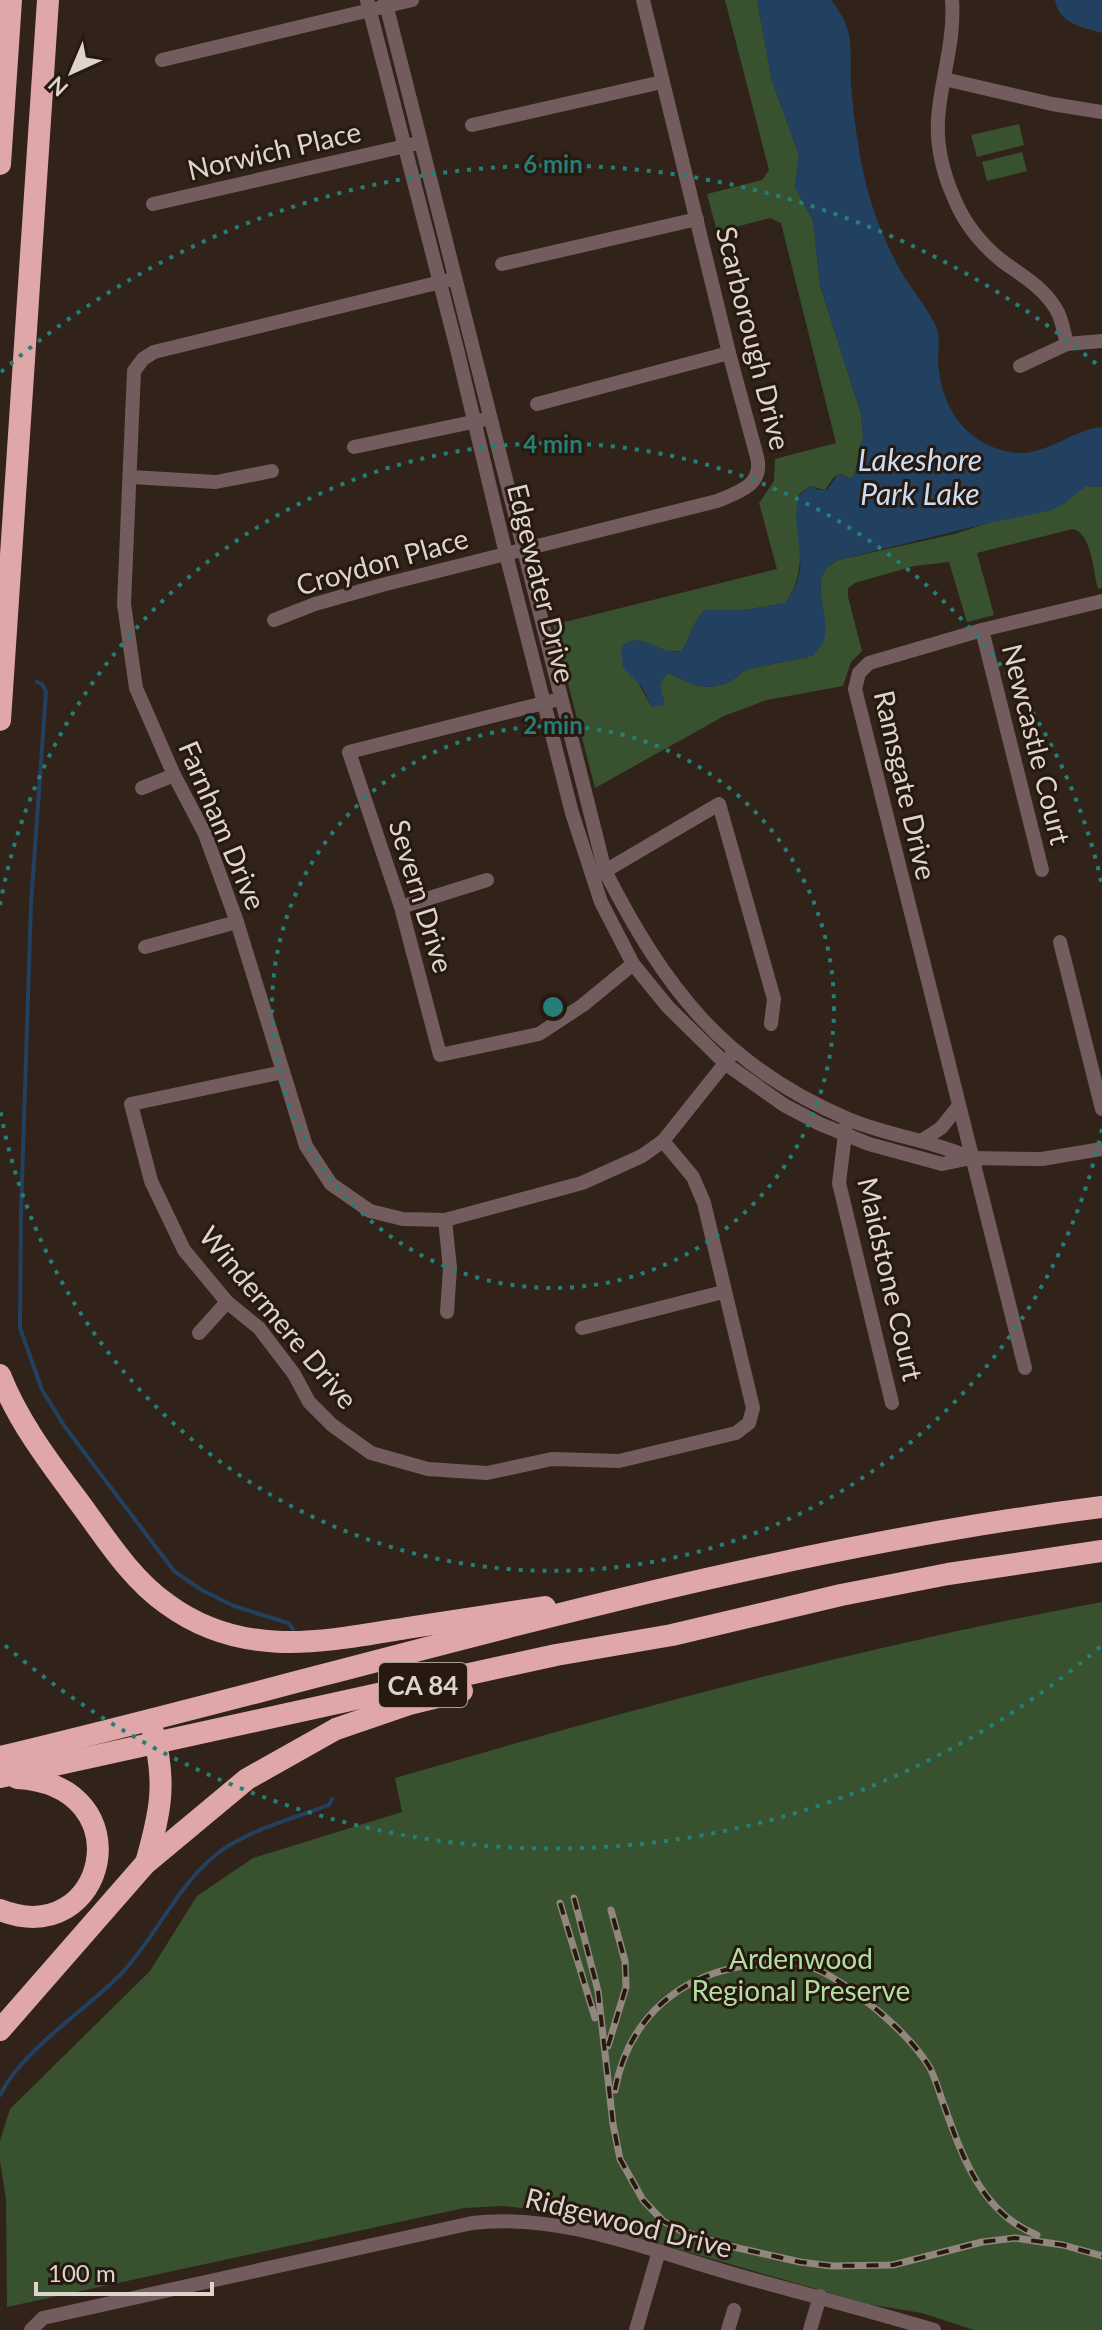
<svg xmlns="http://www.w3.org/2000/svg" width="1102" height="2330" font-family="Lato,sans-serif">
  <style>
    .green { fill: #385230 }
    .water { fill: #224060 }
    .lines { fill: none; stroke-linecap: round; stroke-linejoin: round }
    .stream { stroke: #224060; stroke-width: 4 }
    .minor { stroke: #735c5d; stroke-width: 14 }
    .highway { stroke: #dfa7a7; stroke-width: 22 }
    .rail-casing { stroke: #92877e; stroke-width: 7 }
    .rail { stroke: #271910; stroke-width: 4; stroke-dasharray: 12; stroke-linecap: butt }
    .ring { fill: none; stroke: #247f78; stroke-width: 4; stroke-dasharray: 4 8 }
    .labels { text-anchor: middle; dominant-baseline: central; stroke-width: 6; stroke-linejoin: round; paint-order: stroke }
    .shield { fill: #271910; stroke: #a69c94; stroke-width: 2 }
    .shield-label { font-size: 26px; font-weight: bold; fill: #ddd4cd }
    .street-label { font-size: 28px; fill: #ddd4cd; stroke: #271910 }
    .park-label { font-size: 28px; fill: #afdfa2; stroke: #271910 }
    .water-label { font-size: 30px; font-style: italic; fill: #c9ddf4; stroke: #271910 }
    .centre { fill: #247f78; stroke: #271910; stroke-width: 4 }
    .ring-label { font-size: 24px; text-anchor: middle; font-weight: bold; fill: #247f78; stroke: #271910; stroke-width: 6; stroke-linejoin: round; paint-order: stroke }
  </style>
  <rect width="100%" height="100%" fill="#312319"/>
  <g class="green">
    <path d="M 725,0 L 757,0 L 772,81 L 799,155 L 795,187 L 813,220 L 820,285 L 861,414 L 863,435 L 854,478 L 848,478 L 840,474 L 834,477 L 825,490 L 809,486 L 799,495 C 794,534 811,569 785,603 L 745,610 L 705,610 C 691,623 692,638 681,651 L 663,651 L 643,641 L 637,681 L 652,707 L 660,683 L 668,673 L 697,686 L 711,687 L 728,683 L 747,669 L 808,657 L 824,639 L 820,579 L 826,568 L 838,560 L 954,534 L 1071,496 L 1086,486 L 1102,487 L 1102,588 L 1098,589 C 1093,571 1092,534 1073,529 L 977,553 L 994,615 L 967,622 L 949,562 L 914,566 L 855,583 L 848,588 L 848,597 L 862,651 L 851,662 L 843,686 L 767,700 L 724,716 L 595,788 L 553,625 L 777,569 L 759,503 L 774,481 L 775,459 L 836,443 L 781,223 L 770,218 L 717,232 L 707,194 L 762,180 L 769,170 Z"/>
    <polygon points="1019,124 1024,145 977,157 971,135"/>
    <polygon points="1022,152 1027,171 987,181 982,162"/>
    <path d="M 1102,1602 L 1102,2330 L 974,2330 L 922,2313 L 868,2304 L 546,2211 L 503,2206 L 464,2208 L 7,2307 L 6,2199 L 0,2161 L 0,2141 L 10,2109 L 150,1971 L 197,1896 L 253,1858 L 402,1812 L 395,1778 C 629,1710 863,1646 1102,1602 Z"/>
  </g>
  <g class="water">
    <path d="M 757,0 L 831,0 C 857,33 849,48 851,86 C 854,120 859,155 867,188 C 875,218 889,252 905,278 C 916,295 929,310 937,329 C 940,339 938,350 938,360 C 940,399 958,436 998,449 C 1042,464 1064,431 1102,427 L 1102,487 L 1086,486 L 1064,504 L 1049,511 L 985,524 L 838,560 C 804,577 832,612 824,639 C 823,645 816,651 813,656 L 747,669 L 728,683 L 711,687 L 697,686 L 668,673 L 660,684 L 665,705 L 652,707 L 642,687 L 623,668 L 621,648 C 639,627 659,656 681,651 C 692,638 691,623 705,610 L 745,610 L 785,603 C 809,572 798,552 796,518 C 796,512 797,505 797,499 L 809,486 L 819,490 L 828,489 L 838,474 L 848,478 L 854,477 L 863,435 L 861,414 L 820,285 L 813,220 L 795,187 L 799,155 L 772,81 Z"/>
    <path d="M 1055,0 L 1102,0 L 1102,33 C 1082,27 1059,24 1055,0 Z"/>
  </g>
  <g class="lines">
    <g class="stream">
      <polyline points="37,682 42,684 46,692 31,904 21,1212 20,1328 42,1390 65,1427 174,1571 200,1589 234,1606 288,1623 293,1629"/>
      <path d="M 0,2095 C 24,2048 84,2012 121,1974 C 158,1935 178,1882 222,1850 C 253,1829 294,1818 329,1805 L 332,1799"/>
    </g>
    <g class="minor">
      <polyline points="367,0 457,349 506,554 572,813 601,902 633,964 668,1007 726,1064 784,1105 820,1124 869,1144 942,1164 971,1158 1042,1159 1102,1149"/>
      <path d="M 385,0 L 605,871 C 665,988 723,1066 848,1119 C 888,1136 931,1140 971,1158"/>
      <path d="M 952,0 C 955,37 943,73 939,109 C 935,139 942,171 954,198 C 964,223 981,244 1002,261 C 1021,275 1043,287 1056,309 C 1062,318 1064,333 1067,344"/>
      <polyline points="162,60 412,0"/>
      <polyline points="944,79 1052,104 1102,112"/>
      <polyline points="472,125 662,82"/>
      <polyline points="153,204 414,144"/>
      <polyline points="502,264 697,219"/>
      <polyline points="453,279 154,352 143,359 134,371 124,604 136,688 174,775 205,834 237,922 306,1146 331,1184 370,1211 403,1219 445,1220 582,1183 642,1156 663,1141 734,1052"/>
      <polyline points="1020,366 1067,344 1102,341"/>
      <polyline points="537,404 729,353"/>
      <polyline points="354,447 482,420"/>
      <polyline points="131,477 216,482 272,471"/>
      <path d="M 274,620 L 315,604 L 382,585 L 717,501 C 739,492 764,485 757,457 L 729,353 L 643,0"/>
      <polyline points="982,630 1042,870"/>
      <polyline points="552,701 349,752 401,907 440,1055 539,1034 583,1005 633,964"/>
      <polyline points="142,788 174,775"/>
      <polyline points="600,874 719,804 774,999 771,1024"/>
      <polyline points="401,907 487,880"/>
      <polyline points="1060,942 1102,1109"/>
      <polyline points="145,947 237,922"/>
      <polyline points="283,1072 131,1104 151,1181 184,1250 227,1302 259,1328 294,1374 309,1402 332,1425 371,1453 428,1469 487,1473 552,1459 619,1461 736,1433 749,1423 753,1408 704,1203 693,1177 663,1141"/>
      <polyline points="846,1126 839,1183 892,1403"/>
      <polyline points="921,1141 941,1128 958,1107"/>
      <polyline points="445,1220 450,1268 447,1312"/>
      <polyline points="582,1328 723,1292"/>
      <polyline points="199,1333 227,1302"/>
      <polyline points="1025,1368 855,689 859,673 869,663 982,630 1102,601"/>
      <path d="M 31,2330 L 43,2318 L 472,2223 C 561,2212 654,2252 740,2276 C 805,2294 870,2311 934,2330"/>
      <polyline points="636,2330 659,2251"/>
      <polyline points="728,2330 734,2310"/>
      <polyline points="810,2330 820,2296"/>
    </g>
    <g class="highway">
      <polyline points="0,164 11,0"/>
      <polyline points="0,720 48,0"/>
      <path d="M 0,1375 C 20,1426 54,1468 87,1513 C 110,1545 134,1581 167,1604 C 242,1659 322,1642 407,1628 C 453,1621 499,1614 545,1607"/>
      <path d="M 0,1757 C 366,1670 728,1554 1102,1507"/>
      <polyline points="0,1777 556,1655 672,1635 841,1595 948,1574 1102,1551"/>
      <path d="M 146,1863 C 160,1814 167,1783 153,1732"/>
      <path d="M 0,1910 C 107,1952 145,1785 17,1778"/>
      <polyline points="0,2030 145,1864 247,1779 336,1729 409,1704 462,1691"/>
    </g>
    <g class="rail-casing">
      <g id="rail">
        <polyline points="574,1898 598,1991 613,2124 620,2159 643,2200 663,2221 681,2231 725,2245 800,2262 832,2266 893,2265 982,2242 1015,2238 1063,2245 1102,2256"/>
        <polyline points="560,1903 595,2018"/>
        <polyline points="608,2046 626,1987 625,1961 611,1910"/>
        <path d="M 615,2090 C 629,2015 683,1972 757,1964 C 773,1963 790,1960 805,1965 C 830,1972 857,1994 877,2010 C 896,2026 917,2046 930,2068 C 936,2080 940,2095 945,2108 C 963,2159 983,2214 1037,2235"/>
      </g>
    </g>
    <use href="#rail" class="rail"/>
  </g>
  <g class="ring">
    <circle cx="553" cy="1007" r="281"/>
    <path d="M1102 1129A562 562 0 0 1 0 1109M0 905A562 562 0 0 1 1102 885"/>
    <path d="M1100 1647A842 842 0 0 1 1 1642M1 372A842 842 0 0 1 1100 367"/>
  </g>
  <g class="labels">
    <rect class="shield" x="379" y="1663" width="88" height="44" rx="6"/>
    <g class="shield-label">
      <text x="423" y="1685">CA 84</text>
    </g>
    <g class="street-label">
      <text transform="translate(274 150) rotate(-13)">Norwich Place</text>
      <text transform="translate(754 338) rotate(76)">Scarborough Drive</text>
      <text transform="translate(382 561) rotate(-16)">Croydon Place</text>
      <text transform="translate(542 583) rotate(76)">Edgewater Drive</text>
      <text transform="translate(1037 744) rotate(76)">Newcastle Court</text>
      <text transform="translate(906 785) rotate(77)">Ramsgate Drive</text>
      <text transform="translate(223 825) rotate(67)">Farnham Drive</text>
      <text transform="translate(422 896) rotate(73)">Severn Drive</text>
      <text transform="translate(891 1279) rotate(77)">Maidstone Court</text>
      <text transform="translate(279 1317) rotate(50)">Windermere Drive</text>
      <text transform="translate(629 2222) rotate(14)">Ridgewood Drive</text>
    </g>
    <g class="park-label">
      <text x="801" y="1958">Ardenwood<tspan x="801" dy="32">Regional Preserve</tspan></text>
    </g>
    <g class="water-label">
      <text x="920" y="459">Lakeshore<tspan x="920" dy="34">Park Lake</tspan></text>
    </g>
  </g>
  <circle cx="553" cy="1007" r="12" class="centre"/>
  <g class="ring-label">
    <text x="553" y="173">6 min</text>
    <text x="553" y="453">4 min</text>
    <text x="553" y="734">2 min</text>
  </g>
  <g transform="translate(72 72) rotate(224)" stroke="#271910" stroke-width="6" paint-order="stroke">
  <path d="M0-6L14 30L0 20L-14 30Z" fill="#ddd4cd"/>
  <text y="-12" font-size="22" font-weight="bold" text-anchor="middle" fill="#ddd4cd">N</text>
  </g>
  <path d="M36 2282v12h176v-12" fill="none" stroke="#ddd4cd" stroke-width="4"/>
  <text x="48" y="2282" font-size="24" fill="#ddd4cd" stroke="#271910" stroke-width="6" paint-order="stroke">100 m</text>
</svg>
